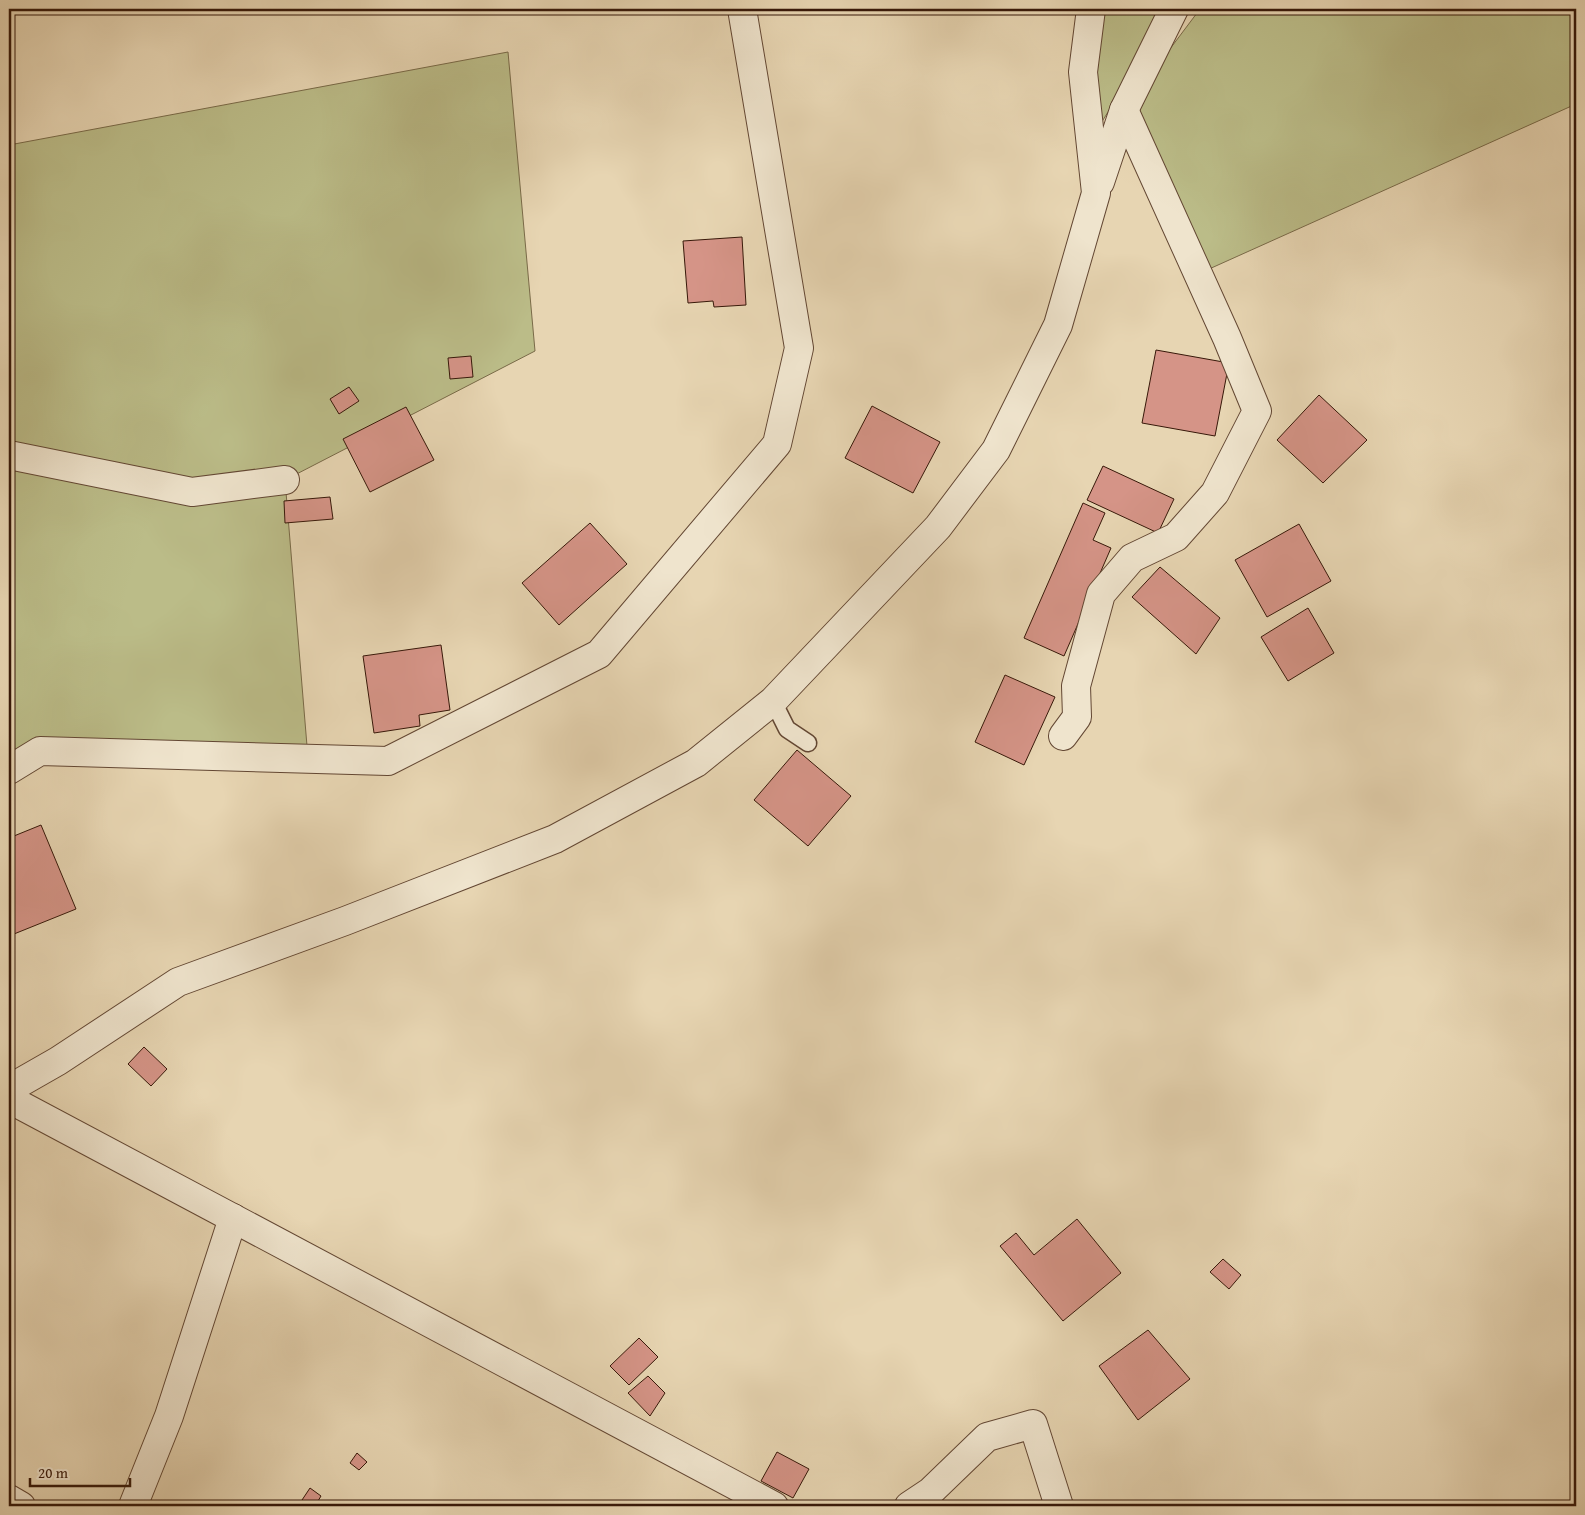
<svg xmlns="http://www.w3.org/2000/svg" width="1585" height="1515" font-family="'Gentium Book Plus',serif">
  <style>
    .green { fill: #bbbc88; stroke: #796a48 }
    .building { fill: #d59487; stroke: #371809 }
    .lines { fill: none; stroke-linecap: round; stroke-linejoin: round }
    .service-casing { stroke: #634733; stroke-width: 19 }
    .minor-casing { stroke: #634733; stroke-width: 30 }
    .tertiary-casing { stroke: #634733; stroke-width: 30 }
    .service { stroke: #efe4cd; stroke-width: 16 }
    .minor { stroke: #efe4cd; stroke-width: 28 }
    .tertiary { stroke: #efe4cd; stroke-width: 28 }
  </style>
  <rect width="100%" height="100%" fill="#e7d5b2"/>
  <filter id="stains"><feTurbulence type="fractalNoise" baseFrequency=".004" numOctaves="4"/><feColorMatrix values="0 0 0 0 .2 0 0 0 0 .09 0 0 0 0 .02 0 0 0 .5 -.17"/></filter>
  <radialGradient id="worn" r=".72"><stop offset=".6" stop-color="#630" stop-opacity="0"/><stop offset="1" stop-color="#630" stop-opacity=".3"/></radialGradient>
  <g class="green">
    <polygon points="1103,9 1173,9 1091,139"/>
    <polygon points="1200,9 1576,9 1576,104 1198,274 1124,110"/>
    <polygon points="508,52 535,351 285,480 308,758 41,751 9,770 9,145"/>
  </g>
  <g class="building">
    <polygon points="742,237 746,305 714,307 713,301 688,303 683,241"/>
    <polygon points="1156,350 1229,363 1215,436 1142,423"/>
    <polygon points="471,356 473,377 450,379 448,358"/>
    <polygon points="349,387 359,401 339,414 330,399"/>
    <polygon points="1319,395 1367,440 1323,483 1277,440"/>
    <polygon points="872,406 940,442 913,493 845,458"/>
    <polygon points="406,407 434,460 370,492 343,439"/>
    <polygon points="1103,466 1174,499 1158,533 1087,500"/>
    <polygon points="330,497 333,519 285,523 284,501"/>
    <polygon points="1083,503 1105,513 1093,540 1111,548 1064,656 1024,638"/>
    <polygon points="590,523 627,564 559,625 522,583"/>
    <polygon points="1299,524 1331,581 1267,617 1235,560"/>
    <polygon points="1160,567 1220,618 1196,654 1132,597"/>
    <polygon points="1308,608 1334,653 1288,681 1261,637"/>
    <polygon points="441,645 450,710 419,715 420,726 374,733 363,656"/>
    <polygon points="1005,675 1055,697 1024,765 975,742"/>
    <polygon points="797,750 851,796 808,846 754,800"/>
    <polygon points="41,825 76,909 9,936 9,838"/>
    <polygon points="144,1047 167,1069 151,1086 128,1064"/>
    <polygon points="1077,1219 1121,1273 1063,1321 1000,1246 1016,1233 1034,1255"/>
    <polygon points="1223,1259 1241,1275 1229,1289 1210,1272"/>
    <polygon points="1148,1330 1190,1379 1138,1420 1099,1366"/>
    <polygon points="639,1338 658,1357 629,1385 610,1366"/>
    <polygon points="648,1376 665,1393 650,1416 628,1393"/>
    <polygon points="777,1452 809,1469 793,1498 761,1481"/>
    <polygon points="357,1453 367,1462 359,1470 350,1463"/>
    <polygon points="310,1488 321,1496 315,1506 298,1506"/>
  </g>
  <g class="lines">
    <g class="service-casing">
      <polyline id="service" points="773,701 787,729 808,743"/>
    </g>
    <g class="minor-casing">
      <g id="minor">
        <polyline points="9,455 192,492 285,480"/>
        <polyline points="1063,736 1077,717 1076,686 1101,594 1132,558 1176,537 1215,493 1257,411 1227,338 1124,110"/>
        <polyline points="9,770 40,751 388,761 599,654 777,444 799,348 742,9"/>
        <polyline points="9,1099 774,1506"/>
        <polyline points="9,1499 21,1506"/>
        <polyline points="133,1506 169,1416 233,1218"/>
        <polyline points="909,1506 930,1492 987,1437 1033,1424 1059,1506"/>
      </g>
    </g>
    <g class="tertiary-casing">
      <g id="tertiary">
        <polyline points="1100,182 1124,110 1174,9"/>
        <polyline points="9,1089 58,1061 178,982 345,921 555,839 696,763 773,701 938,527 996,450 1058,325 1096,193 1083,72 1091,9"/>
      </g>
    </g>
    <use href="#service" class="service"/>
    <use href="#minor" class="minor"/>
    <use href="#tertiary" class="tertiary"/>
  </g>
  <rect width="1585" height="1515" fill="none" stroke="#e7d5b2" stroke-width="30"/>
  <rect x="10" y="10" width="1565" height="1495" fill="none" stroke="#371809" stroke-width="2.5"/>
  <rect x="15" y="15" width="1555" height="1485" fill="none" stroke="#371809"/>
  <path d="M30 1478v8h100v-8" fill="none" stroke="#371809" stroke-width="2.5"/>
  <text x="38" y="1478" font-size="15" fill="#371809" stroke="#efe4cd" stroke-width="4" paint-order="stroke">20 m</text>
  <rect width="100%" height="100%" filter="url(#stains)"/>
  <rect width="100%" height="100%" fill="url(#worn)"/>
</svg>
